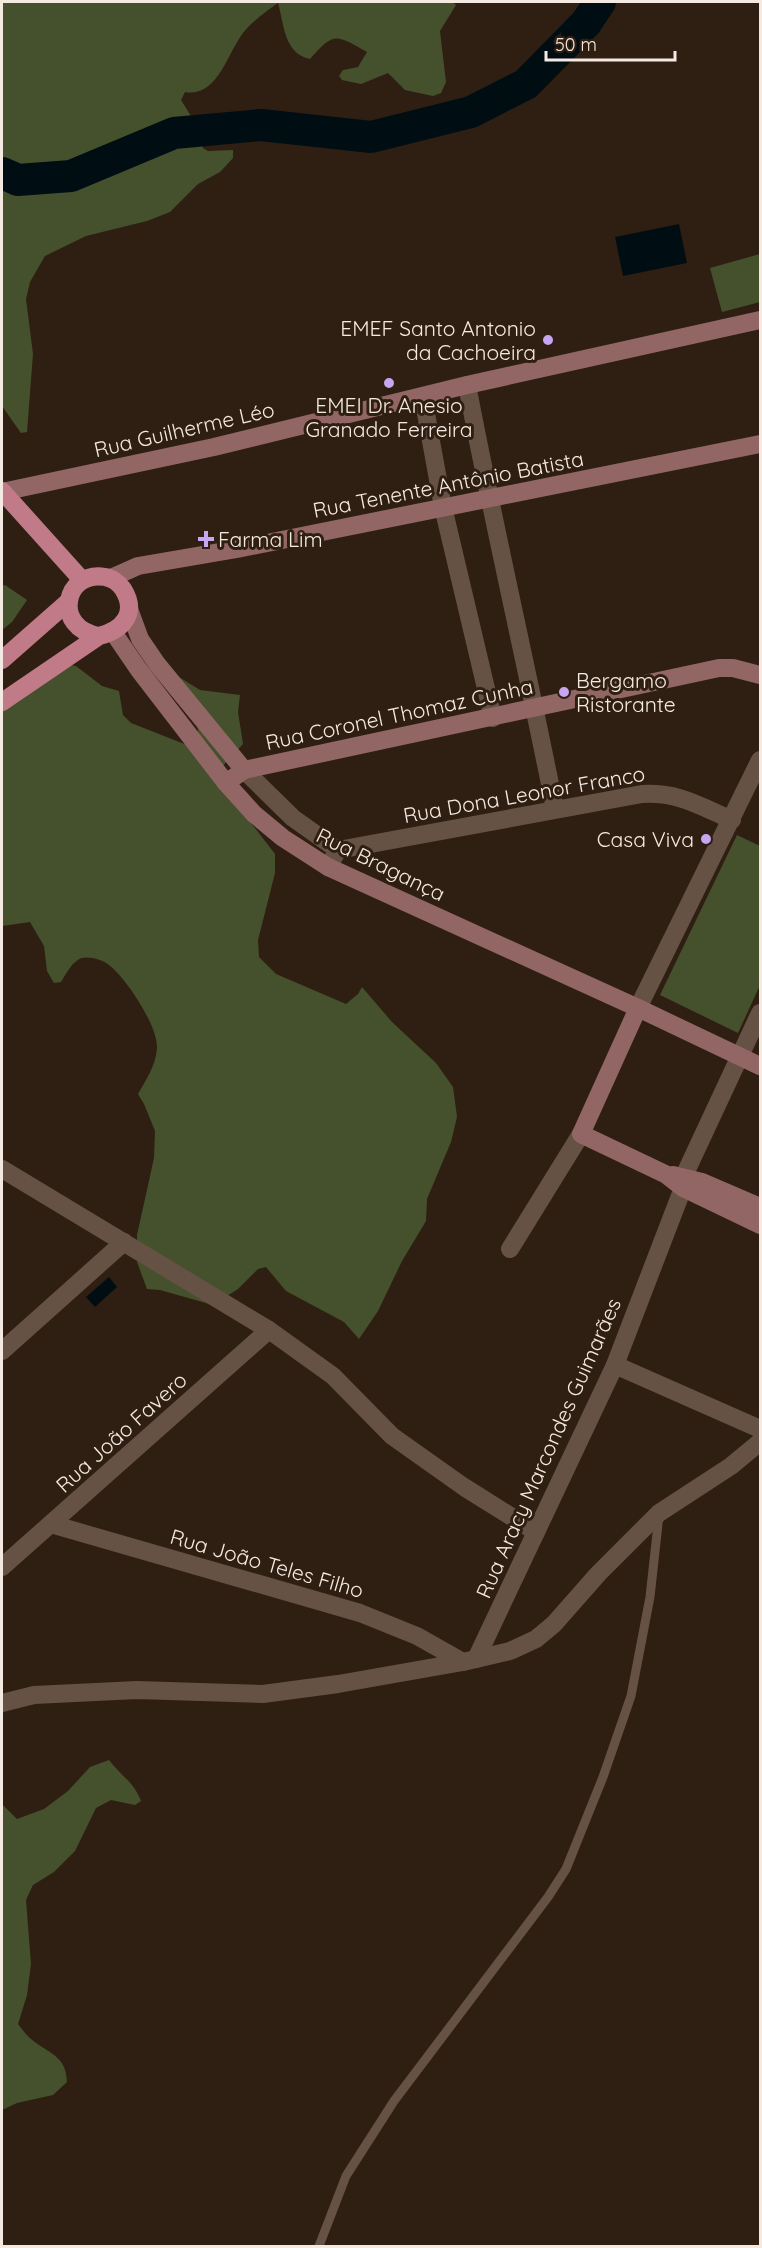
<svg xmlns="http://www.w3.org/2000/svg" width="762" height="2248" font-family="Quicksand,sans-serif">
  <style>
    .green { fill: #45512c }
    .water { fill: #000e14 }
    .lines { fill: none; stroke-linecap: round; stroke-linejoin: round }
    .river { stroke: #000e14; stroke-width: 32 }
    .lane { stroke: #655244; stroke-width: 9 }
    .street { stroke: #655244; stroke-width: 18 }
    .secondary { stroke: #936666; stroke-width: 18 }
    .primary { stroke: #c17a88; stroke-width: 18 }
    .poi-dot { fill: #c6a6f0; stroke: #2f1f12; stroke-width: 2 }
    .labels { text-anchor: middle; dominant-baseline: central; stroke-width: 6; stroke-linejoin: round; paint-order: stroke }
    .poi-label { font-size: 21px; fill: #f5eae1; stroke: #2f1f12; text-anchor: end }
    .street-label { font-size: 21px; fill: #f5eae1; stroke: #2f1f12 }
  </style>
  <rect width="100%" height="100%" fill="#2f1f12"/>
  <g class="green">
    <path d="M 2,2 L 453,2 L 456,5 L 440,31 L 446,82 L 441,93 L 433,96 L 405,90 L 388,73 L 361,84 L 342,80 L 339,76 L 343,70 L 358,67 L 367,52 C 335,34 334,32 310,59 C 284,54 284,24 278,3 C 267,11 251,22 243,33 C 227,54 217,98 185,92 L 181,100 L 194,121 L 203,148 L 208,151 L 233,150 L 233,158 L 220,172 L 198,184 L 170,212 L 147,221 L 86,236 L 45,256 L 30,282 L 26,299 L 33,354 L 27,432 L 21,433 L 2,406 Z"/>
    <polygon points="760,254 760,302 722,312 710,268"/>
    <polygon points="5,585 27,600 12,622 2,630 2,586"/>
    <path d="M 53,662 L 76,666 L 102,686 L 119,691 L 123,715 L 131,723 L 192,747 L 199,741 L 197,721 L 166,669 L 200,690 L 240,695 L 238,712 L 243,744 L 219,770 L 217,779 L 275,854 L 275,873 L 258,940 L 259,957 L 276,974 L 346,1004 L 358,994 L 362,987 L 392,1022 L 436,1063 L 453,1087 L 457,1117 L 451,1142 L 427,1199 L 426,1221 L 402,1261 L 378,1311 L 359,1339 L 344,1322 L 286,1291 L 266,1267 L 258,1269 L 238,1289 L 213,1305 L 160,1290 L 147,1289 L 137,1262 L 137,1235 L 154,1158 L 155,1131 L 144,1104 L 138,1094 C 146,1080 156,1065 157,1048 C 158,1026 126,978 109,965 C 103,960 90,956 82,958 C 72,961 66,974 61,982 L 54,983 L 47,971 L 44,946 L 30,922 L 2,926 L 2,696 Z"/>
    <polygon points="737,835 760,846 760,985 738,1033 660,995"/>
    <path d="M 109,1760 C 121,1776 134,1782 141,1801 L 135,1805 L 111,1800 L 96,1808 L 75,1851 L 54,1872 L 33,1885 L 26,1900 L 31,1964 L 27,1995 L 18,2024 C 22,2029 26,2035 31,2039 C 49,2054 66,2055 67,2082 L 53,2095 L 17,2103 L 2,2110 L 2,1804 L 17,1819 L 44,1809 L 68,1791 L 90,1767 Z"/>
  </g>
  <g class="water">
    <polygon points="679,224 687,263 623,276 615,237"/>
    <polygon points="109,1277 117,1287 95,1307 86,1297"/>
  </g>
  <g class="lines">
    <polyline class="river" points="2,173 18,180 71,176 174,133 261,125 371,137 471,112 526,84 586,23 600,2"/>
    <polyline class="lane" points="319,2246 346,2176 394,2101 548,1897 566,1869 603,1777 631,1696 650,1597 659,1515"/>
    <g class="street">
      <path d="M 467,385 C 494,527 527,667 555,809"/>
      <polyline points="423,397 443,507 493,718"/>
      <polyline points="244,770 293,818 338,850"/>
      <path d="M 328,867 L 338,850 L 642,794 C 679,792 700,806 732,820"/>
      <polyline points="638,1008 760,760"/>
      <polyline points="2,1169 269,1330 333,1376 392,1436 464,1487 536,1532"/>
      <polyline points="510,1249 581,1134"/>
      <polyline points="2,1351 124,1242"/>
      <polyline points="615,1365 760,1429"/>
      <polyline points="51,1524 360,1613 417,1636 463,1662"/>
      <polyline points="2,1567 269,1330"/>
      <polyline points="476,1659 615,1365 683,1188 684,1176 760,1013"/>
      <polyline points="2,1703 34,1695 137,1690 263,1694 338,1684 463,1662 510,1651 536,1639 554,1624 598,1574 659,1513 731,1466 760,1442"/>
    </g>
    <g class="secondary">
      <polyline points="2,492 214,447 467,385 760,320"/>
      <polyline points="111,578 138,566 237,549 760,444"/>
      <polyline points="129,609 140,639 157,664 244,770"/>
      <polyline points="113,632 139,670 226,783 254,814 283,838 328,867 638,1008 760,1066"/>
      <polyline points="226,783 244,770 719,668 733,668 760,675"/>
      <polyline points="638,1008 581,1134 665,1174 683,1188 760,1225"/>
      <polyline points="673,1175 702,1182 760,1207"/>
    </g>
    <g class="primary">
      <polyline points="2,491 82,580"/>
      <polyline points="2,660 69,601"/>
      <path d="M 2,702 L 99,636 C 123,630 138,613 123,589 C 119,583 112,578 105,577 C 64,570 52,628 99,636"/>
    </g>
  </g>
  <g class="poi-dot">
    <circle cx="548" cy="340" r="6"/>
    <circle cx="389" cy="383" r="6"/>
    <path d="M203 530h6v6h6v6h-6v6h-6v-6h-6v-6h6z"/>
    <circle cx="564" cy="692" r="6"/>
    <circle cx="706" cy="839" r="6"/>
  </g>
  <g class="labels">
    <g class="poi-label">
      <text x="536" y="328">EMEF Santo Antonio<tspan x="536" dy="24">da Cachoeira</tspan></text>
      <text x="389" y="405" text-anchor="middle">EMEI Dr. Anesio<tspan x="389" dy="24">Granado Ferreira</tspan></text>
      <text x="218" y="539" text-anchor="start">Farma Lim</text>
      <text x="576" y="680" text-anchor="start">Bergamo<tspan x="576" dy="24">Ristorante</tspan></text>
      <text x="694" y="839">Casa Viva</text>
    </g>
    <g class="street-label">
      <text transform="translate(184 429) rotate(-13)">Rua Guilherme Léo</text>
      <text transform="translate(448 484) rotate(-11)">Rua Tenente Antônio Batista</text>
      <text transform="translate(399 714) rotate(-12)">Rua Coronel Thomaz Cunha</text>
      <text transform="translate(524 794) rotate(-10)">Rua Dona Leonor Franco</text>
      <text transform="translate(381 864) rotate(26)">Rua Bragança</text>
      <text transform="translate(121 1432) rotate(-42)">Rua João Favero</text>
      <text transform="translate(548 1448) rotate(-66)">Rua Aracy Marcondes Guimarães</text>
      <text transform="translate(267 1563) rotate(16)">Rua João Teles Filho</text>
    </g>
  </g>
  <rect width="762" height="2248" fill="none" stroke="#f5eae1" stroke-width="6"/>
  <path d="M546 51v9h129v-9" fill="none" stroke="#f5eae1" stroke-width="3"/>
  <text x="555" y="51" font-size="18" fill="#f5eae1" stroke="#2f1f12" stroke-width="4.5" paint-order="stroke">50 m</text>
</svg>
